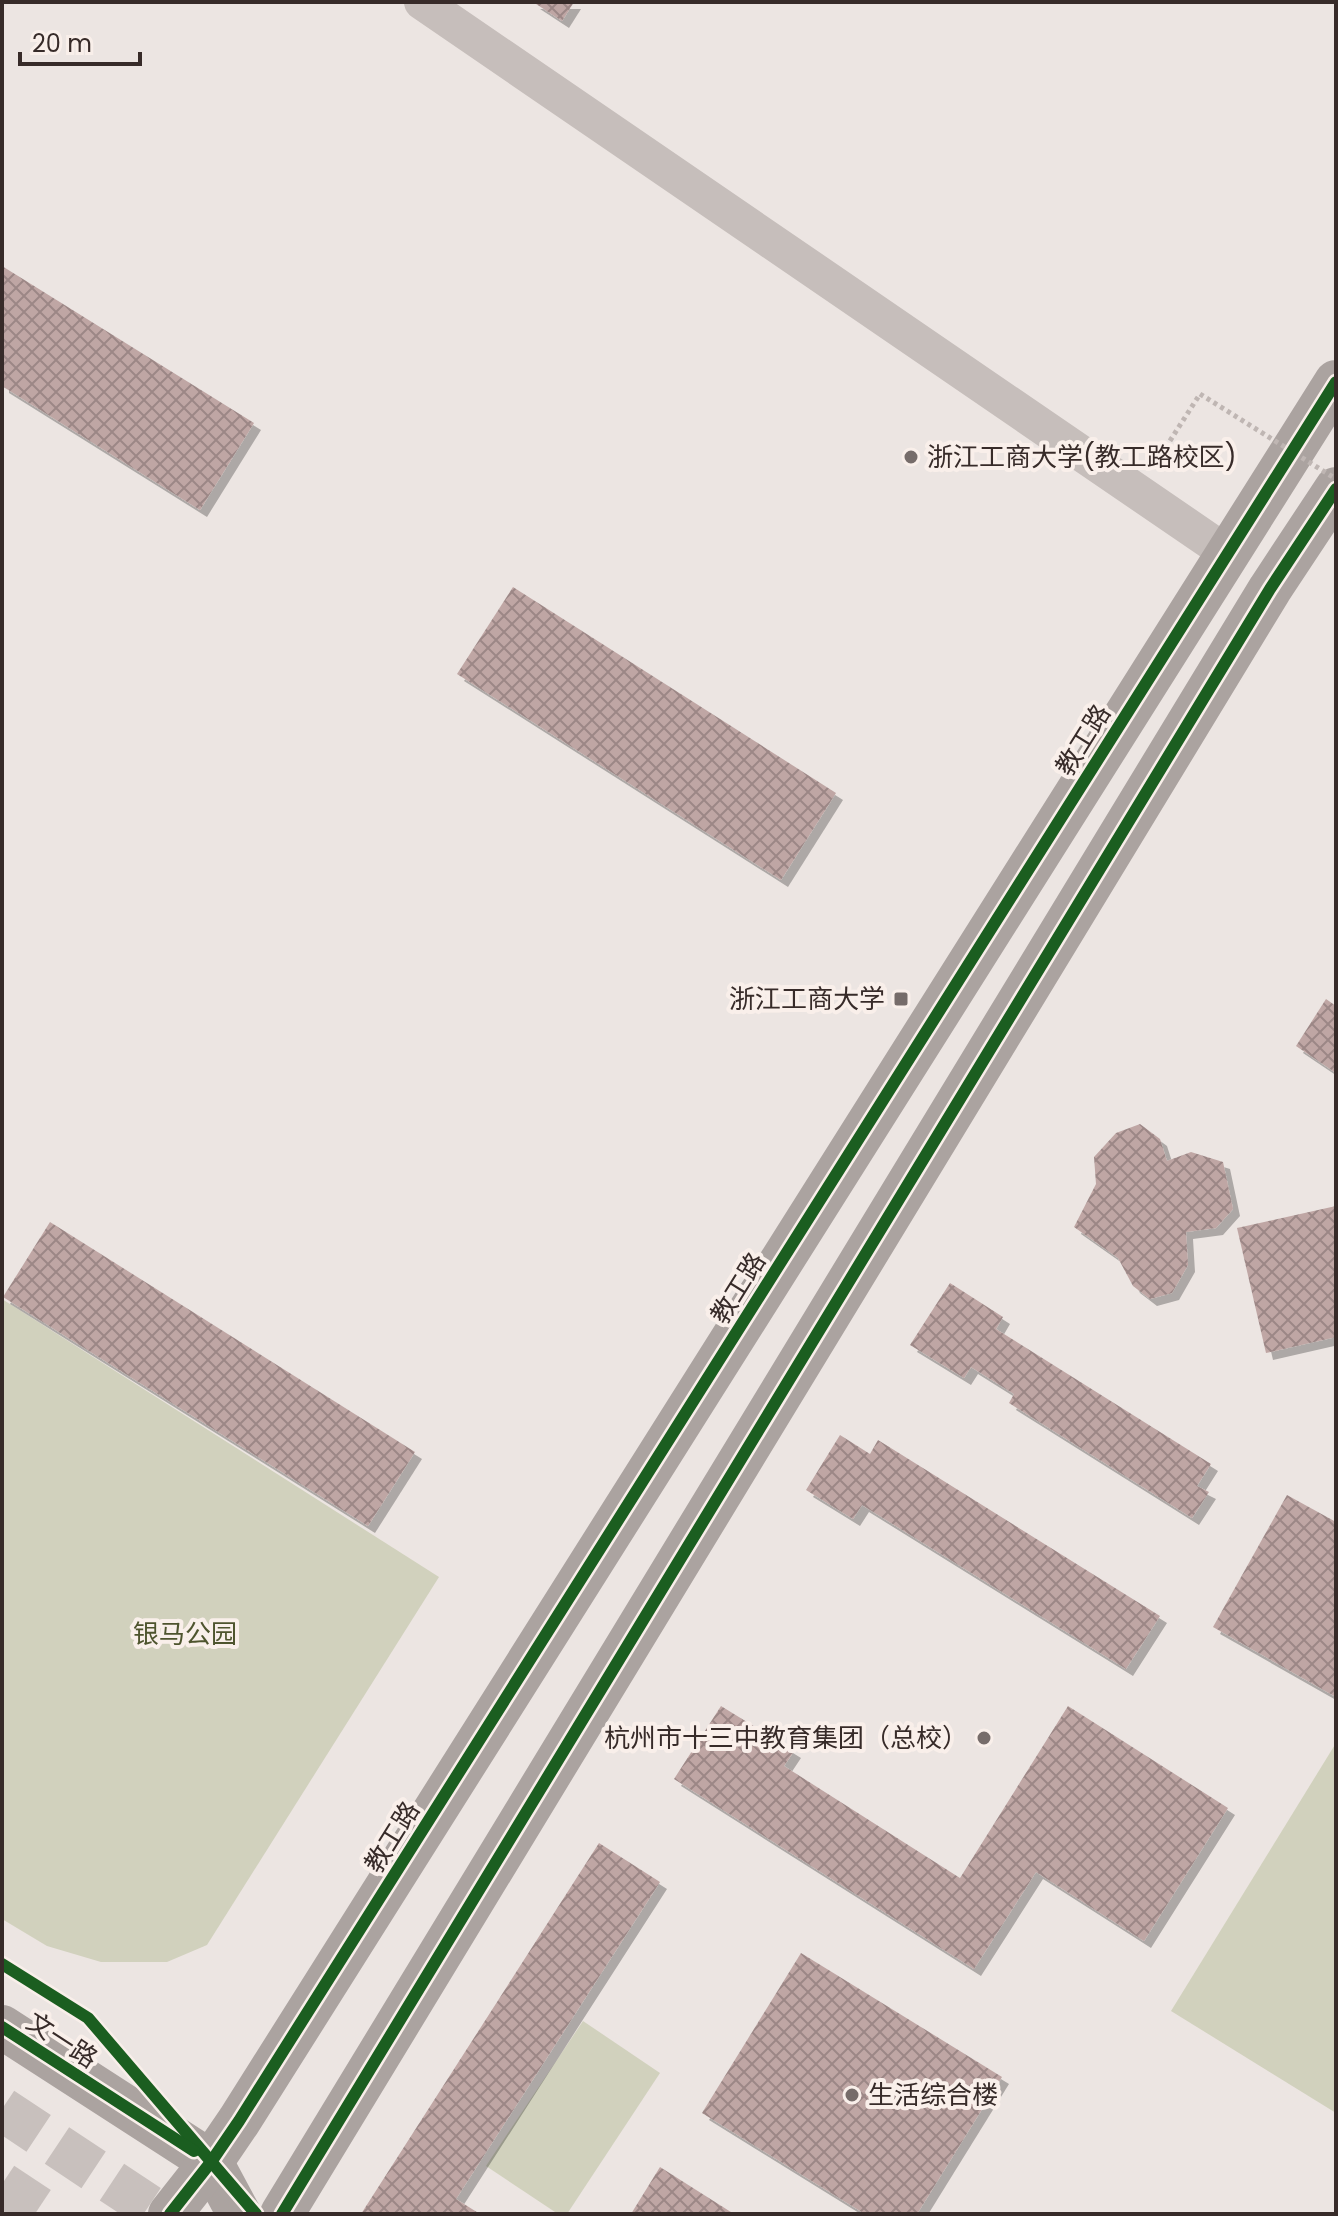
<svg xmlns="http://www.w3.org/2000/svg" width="1338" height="2216" font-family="Poppins,'Noto Sans SC',sans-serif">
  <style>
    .green { fill: #d1d1bd }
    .building { fill: url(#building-cross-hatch); filter: url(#shadow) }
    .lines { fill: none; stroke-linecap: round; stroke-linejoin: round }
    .highway-tunnel { stroke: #c8c0bd; stroke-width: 44; stroke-dasharray: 44 22; stroke-linecap: butt }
    .path { stroke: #bfb6b3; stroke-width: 5; stroke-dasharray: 4 4; stroke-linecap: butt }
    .street { stroke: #c6bebb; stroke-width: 36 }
    .primary { stroke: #aba3a0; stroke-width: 44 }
    .path-bridge { stroke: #bfb6b3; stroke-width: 5; stroke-dasharray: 4 4; stroke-linecap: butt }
    .cycleway-casing { stroke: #f9efea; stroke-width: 17 }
    .cycleway { stroke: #1b5e20; stroke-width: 12 }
    .poi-dot { fill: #766c6a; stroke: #f9efea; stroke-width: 3 }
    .labels { text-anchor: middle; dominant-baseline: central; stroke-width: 8; stroke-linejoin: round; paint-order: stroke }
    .poi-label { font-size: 26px; fill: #372b29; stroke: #f9efea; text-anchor: start }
    .street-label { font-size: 26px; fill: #372b29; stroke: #f9efea }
    .park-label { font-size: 26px; fill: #4e542e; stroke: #f9efea }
  </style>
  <defs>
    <pattern id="building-cross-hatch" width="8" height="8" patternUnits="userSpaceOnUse" patternTransform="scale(2)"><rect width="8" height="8" fill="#bfa6a4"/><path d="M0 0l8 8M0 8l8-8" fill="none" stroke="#9c8786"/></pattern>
    <filter id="shadow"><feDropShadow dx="7" dy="7" stdDeviation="0" flood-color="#0004"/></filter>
  </defs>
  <rect width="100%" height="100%" fill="#ece5e2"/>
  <g class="green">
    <polygon points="2,1299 439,1577 207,1945 167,1962 101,1962 47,1946 2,1919"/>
    <polygon points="1336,1743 1336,2113 1171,2011"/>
    <polygon points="583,2021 660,2073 567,2214 558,2214 486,2166"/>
  </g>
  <g class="building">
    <polygon points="533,2 574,2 562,21"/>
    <polygon points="2,266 254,423 200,510 2,386"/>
    <polygon points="513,587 836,793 781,880 457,674"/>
    <polygon points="1326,999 1336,1006 1336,1073 1296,1046"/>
    <polygon points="1140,1124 1160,1139 1167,1161 1191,1152 1223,1162 1233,1209 1216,1228 1186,1232 1188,1265 1172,1293 1150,1299 1133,1286 1118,1258 1074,1227 1096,1184 1094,1157 1116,1133"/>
    <polygon points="1336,1206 1336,1337 1266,1353 1237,1228"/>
    <polygon points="50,1222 415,1452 368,1526 3,1297"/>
    <polygon points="950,1283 1003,1317 996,1329 1211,1464 1197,1486 1209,1492 1192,1518 1009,1403 1014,1394 971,1367 964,1378 910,1345"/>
    <polygon points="840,1435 870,1454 878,1440 1160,1616 1126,1669 862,1505 853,1519 806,1490"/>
    <polygon points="1287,1495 1336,1522 1336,1697 1213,1627"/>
    <polygon points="721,1706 794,1751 784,1766 960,1878 1068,1706 1228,1808 1144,1941 1036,1872 974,1969 674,1779"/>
    <polygon points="599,1843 660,1882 456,2199 480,2214 361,2214"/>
    <polygon points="801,1953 1002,2077 917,2214 865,2214 702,2113"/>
    <polygon points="660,2167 734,2214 631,2214"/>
  </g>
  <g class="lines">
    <g class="highway-tunnel">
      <polyline points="2,2109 160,2214"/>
      <polyline points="2,2184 47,2214"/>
    </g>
    <polyline class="path" points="1157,461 1200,394"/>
    <polyline class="street" points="422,2 1227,553"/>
    <g class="primary">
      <polyline points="2,2027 211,2162 239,2214"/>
      <polyline points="170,2214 211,2162 239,2121 1336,382"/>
      <polyline points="282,2214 1270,589 1336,489"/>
    </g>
    <polyline class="path-bridge" points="1200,394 1336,479"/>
    <g class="cycleway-casing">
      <g id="cycleway">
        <polyline points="2,1964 88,2018 256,2214"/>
        <polyline points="2,2027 194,2151"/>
        <polyline points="170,2214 211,2162 239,2121 1336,382"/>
        <polyline points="282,2214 1270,589 1336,489"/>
      </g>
    </g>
    <use href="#cycleway" class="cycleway"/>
  </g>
  <g class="poi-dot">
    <circle cx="911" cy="457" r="8"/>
    <rect x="893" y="991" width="16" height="16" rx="4"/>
    <circle cx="984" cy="1738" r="8"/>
    <circle cx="852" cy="2095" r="8"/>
  </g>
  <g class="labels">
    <g class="poi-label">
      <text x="927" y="457">浙江工商大学(教工路校区)</text>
      <text x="885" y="999" text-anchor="end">浙江工商大学</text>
      <text x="968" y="1738" text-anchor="end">杭州市十三中教育集团（总校）</text>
      <text x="868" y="2095">生活综合楼</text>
    </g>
    <g class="street-label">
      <text transform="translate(1083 740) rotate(-58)">教工路</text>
      <text transform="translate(738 1288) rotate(-58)">教工路</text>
      <text transform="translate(392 1837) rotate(-58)">教工路</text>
      <text transform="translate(62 2040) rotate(33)">文一路</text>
    </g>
    <g class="park-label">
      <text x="185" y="1634">银马公园</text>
    </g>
  </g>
  <rect width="1338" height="2216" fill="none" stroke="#372b29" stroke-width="8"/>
  <path d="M20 52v12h120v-12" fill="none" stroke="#372b29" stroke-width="4"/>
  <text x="32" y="52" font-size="24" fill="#372b29" stroke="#f9efea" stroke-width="6" paint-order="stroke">20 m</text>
</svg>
